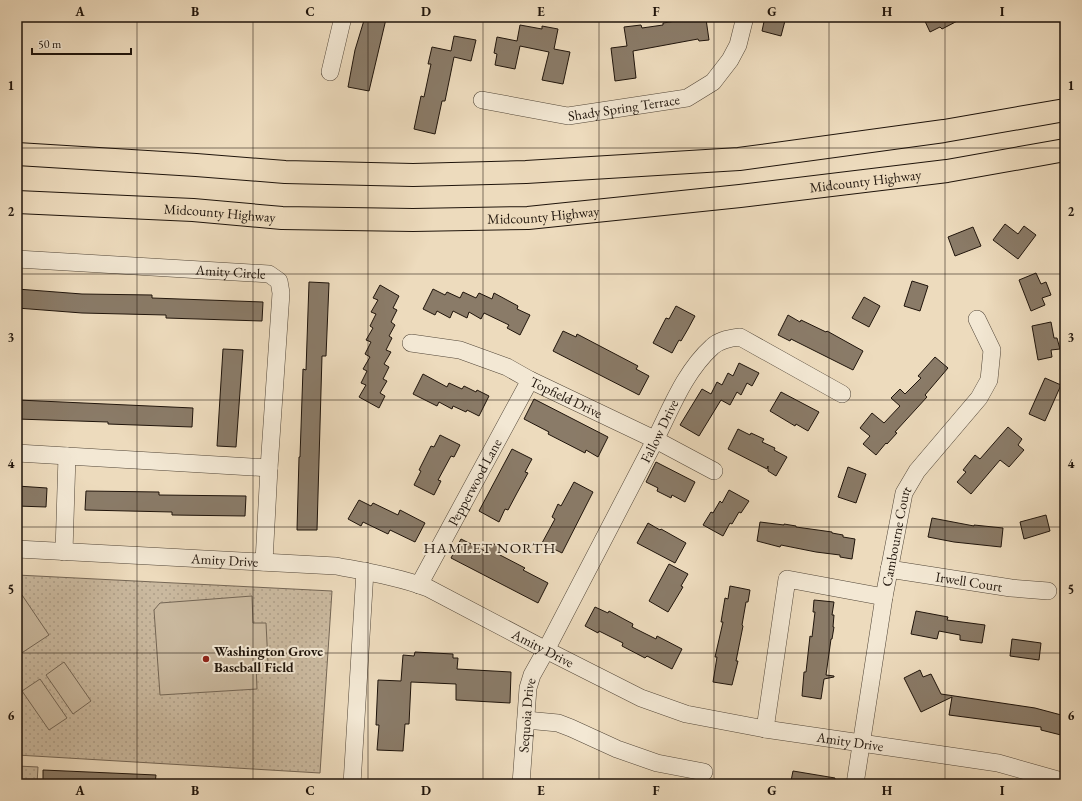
<svg xmlns="http://www.w3.org/2000/svg" width="1082" height="801" font-family="'EB Garamond',serif">
  <style>
    .park { fill: url(#park-dots); stroke: #746655 }
    .garden { fill: #cab99f; stroke: #746655 }
    .building { fill: #8a7b68; stroke: #1f140b }
    .lines { fill: none; stroke-linecap: round; stroke-linejoin: round }
    .minor-casing { stroke: #524638; stroke-width: 18 }
    .major-casing { stroke: #1f140b; stroke-width: 24 }
    .minor { stroke: #f3e8d4; stroke-width: 17 }
    .major { stroke: #eddbbd; stroke-width: 22 }
    .grid { fill: none; stroke: #1f140b; stroke-width: 1; stroke-opacity: 0.55 }
    .poi-dot { fill: #8f2418; stroke: #f3e8d4; stroke-width: 1.5 }
    .labels { text-anchor: middle; dominant-baseline: central; stroke-width: 4; stroke-linejoin: round; paint-order: stroke }
    .street-label { font-size: 14px; fill: #1f140b; stroke: #f3e8d4 }
    .poi-label { font-size: 14px; font-weight: bold; fill: #1f140b; stroke: #f3e8d4; text-anchor: start }
    .neighbourhood-label { font-size: 15px; letter-spacing: 1px; fill: #1f140b; stroke: #f3e8d4 }
    .neatline { fill: none; stroke: #1f140b; stroke-width: 1.5 }
    .grid-label { font-size: 13px; text-anchor: middle; font-weight: bold; fill: #1f140b }
  </style>
  <defs>
    <pattern id="park-dots" width="8" height="8" patternUnits="userSpaceOnUse"><rect width="8" height="8" fill="#cab99f"/><path d="M2 2h.1M6 6h.1" fill="none" stroke="#ad9e88" stroke-width="1.8" stroke-linecap="round"/></pattern>
  </defs>
  <rect width="100%" height="100%" fill="#eddbbd"/>
  <filter id="stains"><feTurbulence type="fractalNoise" baseFrequency=".005" numOctaves="4"/><feColorMatrix values="0 0 0 0 .2 0 0 0 0 .09 0 0 0 0 .02 0 0 0 .5 -.17"/></filter>
  <radialGradient id="worn" r=".72"><stop offset=".6" stop-color="#630" stop-opacity="0"/><stop offset="1" stop-color="#630" stop-opacity=".3"/></radialGradient>
  <g class="park">
    <polygon points="17,575 332,591 320,773 17,755"/>
    <polygon points="17,766 38,767 37,784 17,784"/>
  </g>
  <g class="garden">
    <polygon points="22,595 49,635 17,656 17,598"/>
    <polygon points="252,596 253,623 266,623 268,663 256,664 257,689 160,695 154,610 160,603"/>
    <polygon points="64,662 91,701 73,714 46,675"/>
    <polygon points="40,679 67,718 49,730 22,691"/>
  </g>
  <g class="building">
    <polygon points="365,17 375,17 386,19 369,91 348,87 355,50"/>
    <polygon points="765,17 786,17 781,36 762,31"/>
    <polygon points="923,17 965,17 942,29 940,27 930,32"/>
    <polygon points="695,18 695,20 706,19 709,40 699,41 698,39 633,51 636,78 615,81 611,48 627,46 624,27 641,25 642,28 663,25 663,23"/>
    <polygon points="520,25 542,29 542,26 558,29 554,49 570,52 563,84 542,80 549,52 520,46 515,69 495,65 497,54 494,53 497,37 517,41"/>
    <polygon points="454,36 476,40 471,61 454,57 445,101 442,101 435,134 414,129 421,96 424,97 431,64 428,64 432,47 451,51"/>
    <polygon points="1005,224 1018,234 1024,226 1036,235 1018,259 993,240"/>
    <polygon points="973,227 981,246 955,256 948,237"/>
    <polygon points="1036,273 1041,284 1046,282 1051,295 1042,298 1045,305 1031,311 1019,280"/>
    <polygon points="912,281 928,286 920,311 904,306"/>
    <polygon points="309,282 329,283 326,356 322,356 317,530 297,530 299,457 300,457 303,369 306,370"/>
    <polygon points="380,285 399,296 393,308 397,310 391,322 395,325 389,336 392,338 386,350 391,352 384,364 389,367 383,379 387,381 380,393 385,396 379,408 359,397 366,385 361,383 367,371 363,369 370,357 365,354 371,342 366,340 373,328 370,326 376,314 371,312 378,300 373,298"/>
    <polygon points="17,289 82,294 152,295 152,298 263,302 262,321 166,318 166,315 82,313 17,308"/>
    <polygon points="433,289 445,295 447,292 460,298 463,292 476,298 479,293 492,299 494,293 518,306 517,309 530,315 520,335 507,328 509,325 484,313 481,319 469,312 467,318 453,311 450,318 437,311 435,315 423,309"/>
    <polygon points="864,297 880,306 869,327 852,318"/>
    <polygon points="676,306 695,316 688,329 681,341 679,340 672,353 653,343 666,318 669,319"/>
    <polygon points="788,315 800,322 801,320 826,332 827,331 863,351 853,370 791,339 790,341 778,335"/>
    <polygon points="1051,322 1054,338 1057,338 1060,349 1051,350 1052,357 1038,360 1032,326"/>
    <polygon points="563,331 576,337 577,334 638,366 636,369 649,376 639,395 553,351"/>
    <polygon points="223,349 243,350 236,447 217,446"/>
    <polygon points="935,357 948,368 925,395 927,397 895,432 897,433 887,444 886,443 876,455 863,444 870,436 860,428 872,413 884,423 900,406 891,398 900,389 905,394 921,378 918,376"/>
    <polygon points="739,363 759,373 752,386 747,383 741,395 737,392 730,405 721,400 699,436 680,425 702,389 711,394 717,382 722,385 728,373 733,376"/>
    <polygon points="423,374 447,387 449,383 462,389 464,386 476,392 477,390 489,396 479,416 467,410 466,412 453,406 452,409 439,402 437,406 413,394"/>
    <polygon points="1045,378 1061,385 1045,421 1029,414"/>
    <polygon points="781,392 819,412 808,431 796,424 795,426 770,411"/>
    <polygon points="534,399 608,437 598,457 586,450 585,453 548,434 549,432 524,419"/>
    <polygon points="18,400 193,408 192,427 108,424 108,422 17,419"/>
    <polygon points="1008,427 1022,439 1018,445 1024,450 1009,467 1000,460 971,494 957,482 966,472 963,470 975,455 980,459"/>
    <polygon points="738,429 750,435 751,433 764,439 762,442 775,448 774,450 787,457 776,476 768,471 768,466 767,469 728,449"/>
    <polygon points="440,435 460,445 454,457 451,456 438,480 441,481 434,495 414,485 421,471 419,470 431,446 434,447"/>
    <polygon points="512,449 532,459 525,472 528,473 517,493 508,510 505,509 499,522 479,511"/>
    <polygon points="656,462 695,482 685,502 672,495 671,498 657,491 658,488 646,482"/>
    <polygon points="848,467 866,474 856,503 838,497"/>
    <polygon points="574,482 593,492 562,553 542,543 555,519 552,517 558,504 561,506"/>
    <polygon points="17,486 47,488 46,507 17,506"/>
    <polygon points="729,490 749,501 741,513 739,512 732,524 730,523 723,536 703,525 711,512 713,513 720,501 722,503"/>
    <polygon points="86,491 159,492 159,495 246,496 245,516 172,515 172,512 85,510"/>
    <polygon points="359,500 371,506 373,503 398,515 400,510 425,523 415,542 390,530 388,534 363,522 361,526 348,519"/>
    <polygon points="1046,515 1050,531 1024,539 1020,522"/>
    <polygon points="932,518 974,526 974,525 1003,528 1001,547 954,542 928,537"/>
    <polygon points="760,522 784,525 784,524 796,526 796,527 832,532 832,533 843,535 843,537 855,539 852,559 840,557 840,555 816,552 781,545 780,547 757,541"/>
    <polygon points="648,523 660,530 661,529 686,543 675,563 637,543"/>
    <polygon points="461,539 487,552 492,543 504,549 500,555 525,568 523,570 548,583 538,603 451,558"/>
    <polygon points="669,564 688,574 681,586 683,587 668,612 649,601"/>
    <polygon points="730,586 750,590 748,602 746,602 742,625 743,626 736,661 738,661 732,685 713,682 717,657 715,657 723,622 721,622 725,598 728,599"/>
    <polygon points="814,600 834,602 832,615 834,615 833,627 834,627 832,639 831,639 826,675 834,676 834,677 824,679 821,699 802,696 804,672 806,672 810,636 812,637 815,612 813,612"/>
    <polygon points="595,607 608,613 609,611 633,624 632,627 656,639 657,636 682,649 672,669 647,656 645,658 622,646 623,643 599,631 598,633 585,626"/>
    <polygon points="916,611 948,617 947,620 985,625 982,643 960,640 960,635 939,631 937,639 911,634"/>
    <polygon points="1012,639 1041,643 1039,660 1010,656"/>
    <polygon points="415,652 453,654 453,658 458,658 457,669 511,672 510,703 456,700 456,684 411,682 409,724 405,724 403,751 377,750 379,725 376,725 378,680 401,681 403,655 414,656"/>
    <polygon points="920,670 923,677 931,674 941,694 1035,708 1065,716 1065,736 1041,730 1041,727 949,715 952,697 921,712 904,678"/>
    <polygon points="43,770 156,775 155,784 43,784"/>
    <polygon points="793,771 835,778 835,784 798,784 798,782 791,781"/>
  </g>
  <g class="lines">
    <g class="minor-casing">
      <g id="minor">
        <polyline points="330,72 343,17"/>
        <path id="s1" d="M 482,100 L 568,116 L 687,98 L 713,82 L 730,60 L 738,45 L 745,17"/>
        <path id="s2" d="M 17,259 L 269,274 L 279,281 L 281,293 L 269,468 L 264,562"/>
        <path id="s3" d="M 411,343 L 460,350 L 507,367 L 530,380 L 656,440 L 714,471"/>
        <polyline points="17,453 269,468"/>
        <path id="s4" d="M 17,549 L 336,566 C 367,572 399,577 428,588 L 546,650 L 641,698 L 686,714 L 765,729 L 998,763 L 1065,782"/>
        <polyline points="64,552 67,456"/>
        <path id="s5" d="M 889,569 L 1011,588 L 1048,591"/>
        <path id="s6" d="M 419,585 L 530,380"/>
        <polyline points="526,720 558,723 571,728 617,749 657,763 704,772"/>
        <polyline points="765,729 787,579 884,597"/>
        <polyline points="352,784 365,571"/>
        <path id="s7" d="M 521,784 L 528,688 L 532,675 L 546,650 C 581,583 616,516 651,448 C 669,414 683,373 712,347 C 719,340 730,338 740,337 L 842,394"/>
        <path id="s8" d="M 855,784 L 884,597 L 904,493 L 917,471 L 979,398 L 989,380 L 992,350 L 977,319"/>
      </g>
    </g>
    <g class="major-casing">
      <g id="major">
        <polyline points="17,154 196,165 285,172 413,175 526,172 739,159 944,131 1065,110"/>
        <path id="s9" d="M 17,202 L 193,210 L 282,218 L 413,220 L 528,218 L 740,196 L 947,171 L 1065,150"/>
      </g>
    </g>
    <use href="#minor" class="minor"/>
    <use href="#major" class="major"/>
  </g>
  <path class="grid" d="M 137,17 L 137,784M 253,17 L 253,784M 368,17 L 368,784M 483,17 L 483,784M 599,17 L 599,784M 714,17 L 714,784M 829,17 L 829,784M 945,17 L 945,784M 17,148 L 1065,148M 17,274 L 1065,274M 17,400 L 1065,400M 17,527 L 1065,527M 17,653 L 1065,653"/>
  <circle class="poi-dot" cx="206" cy="659" r="4"/>
  <g class="labels">
    <g class="street-label">
      <text stroke="none"><textPath href="#s1" startOffset="144">Shady Spring Terrace</textPath></text>
      <text stroke="none"><textPath href="#s9" startOffset="851">Midcounty Highway</textPath></text>
      <text stroke="none"><textPath href="#s9" startOffset="203">Midcounty Highway</textPath></text>
      <text stroke="none"><textPath href="#s9" startOffset="527">Midcounty Highway</textPath></text>
      <text stroke="none"><textPath href="#s2" startOffset="214">Amity Circle</textPath></text>
      <text stroke="none"><textPath href="#s3" startOffset="166">Topfield Drive</textPath></text>
      <text stroke="none"><textPath href="#s7" startOffset="385">Fallow Drive</textPath></text>
      <text stroke="none"><textPath href="#s6" startOffset="117">Pepperwood Lane</textPath></text>
      <text stroke="none"><textPath href="#s8" startOffset="251">Cambourne Court</textPath></text>
      <text stroke="none"><textPath href="#s4" startOffset="208">Amity Drive</textPath></text>
      <text stroke="none"><textPath href="#s5" startOffset="81">Irwell Court</textPath></text>
      <text stroke="none"><textPath href="#s4" startOffset="544">Amity Drive</textPath></text>
      <text stroke="none"><textPath href="#s7" startOffset="69">Sequoia Drive</textPath></text>
      <text stroke="none"><textPath href="#s4" startOffset="868">Amity Drive</textPath></text>
    </g>
    <g class="poi-label">
      <text x="214" y="651">Washington Grove<tspan x="214" dy="16">Baseball Field</tspan></text>
    </g>
    <g class="neighbourhood-label">
      <text x="490" y="547">HAMLET NORTH</text>
    </g>
  </g>
  <rect width="1082" height="801" fill="none" stroke="#eddbbd" stroke-width="44"/>
  <path d="M32 48v6h99v-6" fill="none" stroke="#1f140b" stroke-width="2"/>
  <text x="38" y="48" font-size="12" fill="#1f140b" stroke="#f3e8d4" stroke-width="3" paint-order="stroke">50 m</text>
  <rect x="22" y="22" width="1038" height="757" class="neatline"/>
  <g class="grid-label">
    <text x="80" y="16">A</text>
    <text x="195" y="16">B</text>
    <text x="310" y="16">C</text>
    <text x="426" y="16">D</text>
    <text x="541" y="16">E</text>
    <text x="656" y="16">F</text>
    <text x="772" y="16">G</text>
    <text x="887" y="16">H</text>
    <text x="1002" y="16">I</text>
    <text x="11" y="90">1</text>
    <text x="1071" y="90">1</text>
    <text x="11" y="216">2</text>
    <text x="1071" y="216">2</text>
    <text x="11" y="342">3</text>
    <text x="1071" y="342">3</text>
    <text x="11" y="468">4</text>
    <text x="1071" y="468">4</text>
    <text x="11" y="594">5</text>
    <text x="1071" y="594">5</text>
    <text x="11" y="720">6</text>
    <text x="1071" y="720">6</text>
    <text x="80" y="795">A</text>
    <text x="195" y="795">B</text>
    <text x="310" y="795">C</text>
    <text x="426" y="795">D</text>
    <text x="541" y="795">E</text>
    <text x="656" y="795">F</text>
    <text x="772" y="795">G</text>
    <text x="887" y="795">H</text>
    <text x="1002" y="795">I</text>
  </g>
  <rect width="100%" height="100%" filter="url(#stains)"/>
  <rect width="100%" height="100%" fill="url(#worn)"/>
</svg>
